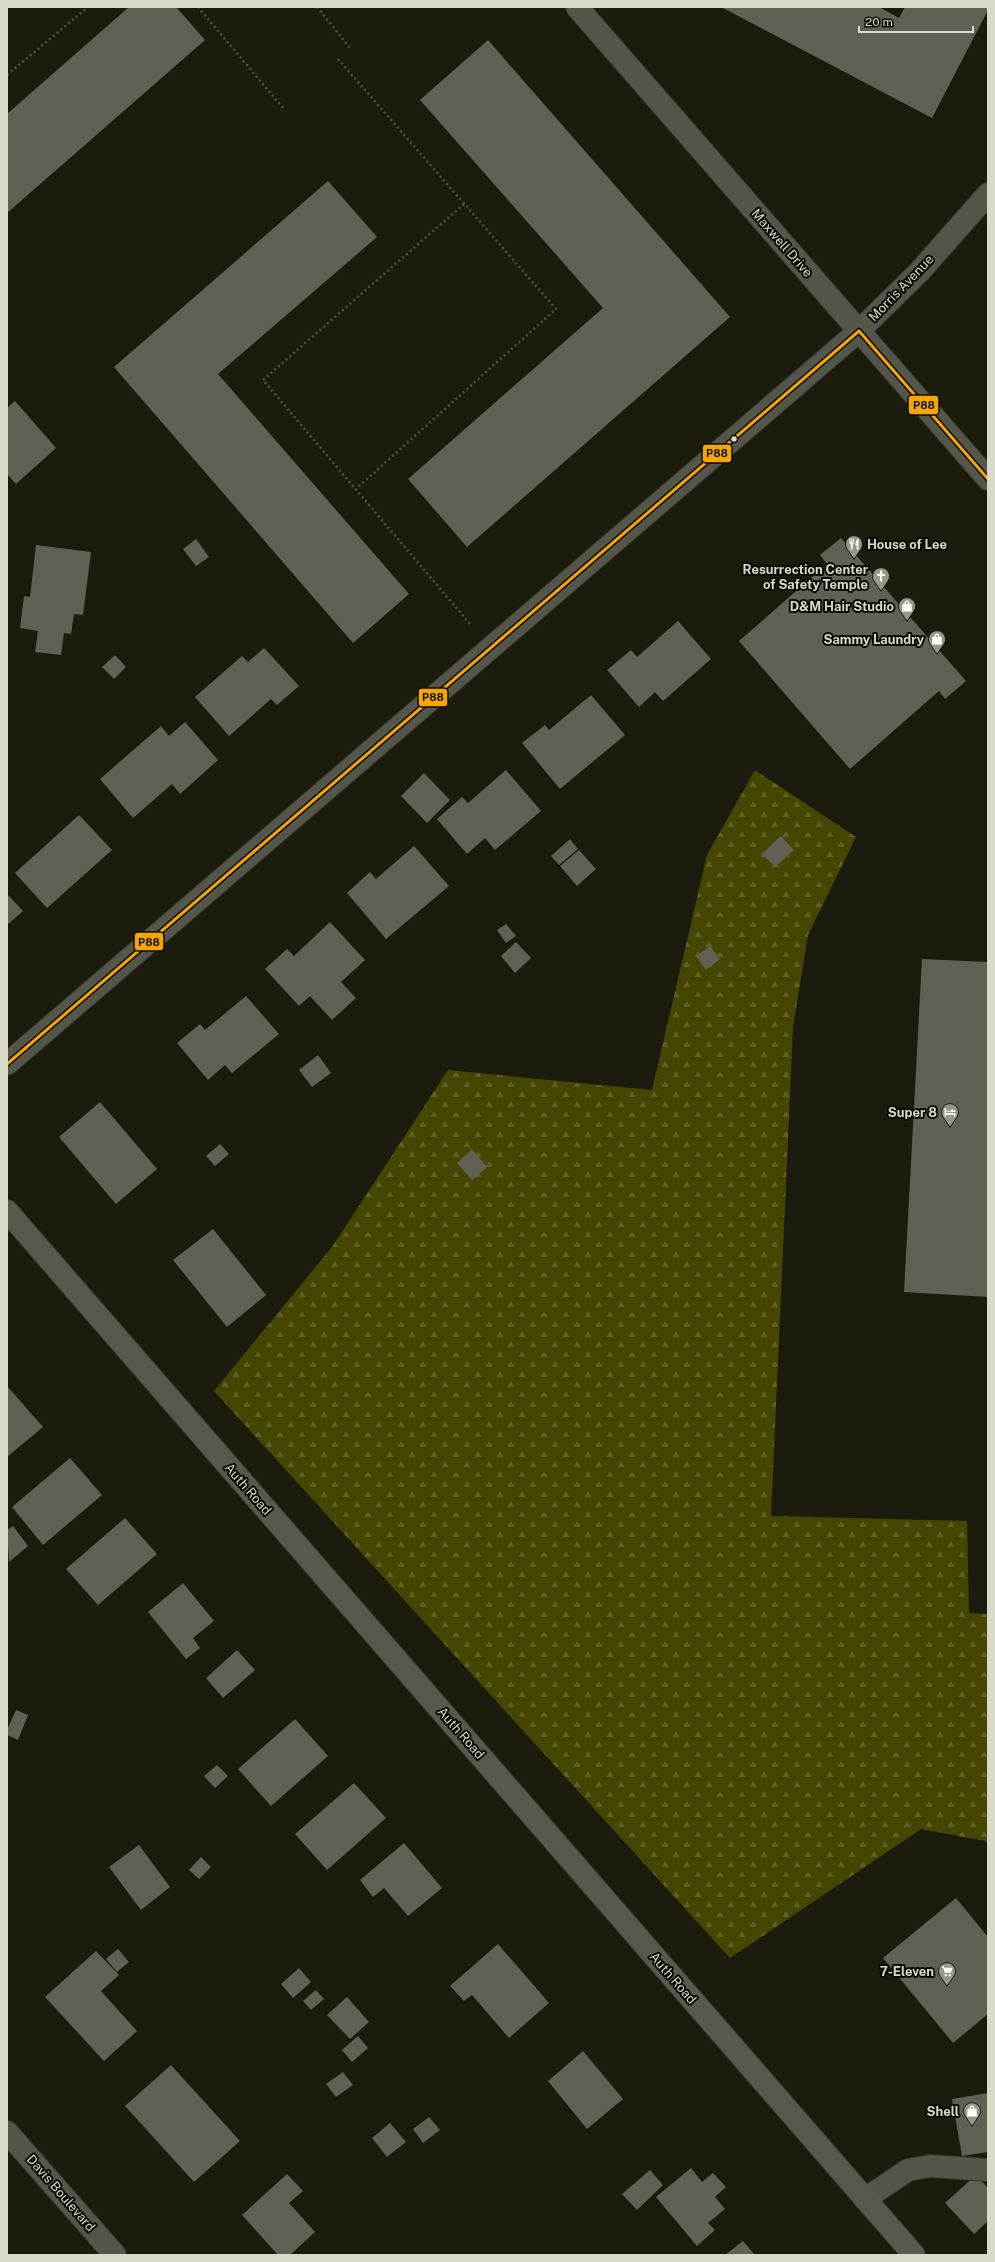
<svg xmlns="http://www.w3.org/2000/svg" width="995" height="2262" font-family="'Public Sans',sans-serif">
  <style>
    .forest { fill: url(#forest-firs) }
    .building { fill: #606154 }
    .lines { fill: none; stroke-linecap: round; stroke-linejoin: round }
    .minor-casing { stroke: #34342b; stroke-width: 24 }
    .major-casing { stroke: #34342b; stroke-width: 24 }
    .path { stroke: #515248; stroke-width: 2.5; stroke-dasharray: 2 3; stroke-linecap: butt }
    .minor { stroke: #55564a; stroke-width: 22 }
    .major { stroke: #58594c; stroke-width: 22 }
    .bus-1-casing { stroke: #0a0b02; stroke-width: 6 }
    .bus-1 { stroke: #f7a600; stroke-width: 3 }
    .bus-dot { fill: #d8dac9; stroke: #0a0b02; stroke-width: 1.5 }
    .labels { text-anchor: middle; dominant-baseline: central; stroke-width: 4; stroke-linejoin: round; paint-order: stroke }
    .street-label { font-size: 13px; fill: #d8dac9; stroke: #0a0b02 }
    .poi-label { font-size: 13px; font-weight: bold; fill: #d8dac9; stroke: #0a0b02; text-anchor: end }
    .line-badge { stroke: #0a0b02; stroke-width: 1.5 }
    .pale-badge-label { font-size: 11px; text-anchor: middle; font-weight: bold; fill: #111 }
  </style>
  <defs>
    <pattern id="forest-firs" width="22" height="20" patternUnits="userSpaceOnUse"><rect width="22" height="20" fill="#444602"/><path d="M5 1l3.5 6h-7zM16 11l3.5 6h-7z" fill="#5e6026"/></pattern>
  </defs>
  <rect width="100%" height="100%" fill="#1b1c0d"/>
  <polygon class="forest" points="755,770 856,837 808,935 793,1027 771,1516 967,1521 969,1613 988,1614 988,1844 985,1841 921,1829 730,1958 214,1391 332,1247 448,1070 652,1090 707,855"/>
  <g class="building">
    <polygon points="129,7 176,7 205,40 7,213 7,114"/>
    <polygon points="721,7 879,7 899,18 905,7 988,7 988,10 932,118"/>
    <polygon points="488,40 730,317 467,547 408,479 603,308 420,100"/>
    <polygon points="328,181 377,237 218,374 409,594 353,643 114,367"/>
    <polygon points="15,401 56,448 16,484 7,474 7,405 8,407"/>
    <polygon points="841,538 966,681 945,699 939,691 850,769 739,641 827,564 820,555"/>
    <polygon points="196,539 209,557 196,566 183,549"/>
    <polygon points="36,545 91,552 83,615 74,614 71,634 64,633 61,655 35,652 38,631 20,628 24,596 30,597"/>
    <polygon points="678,621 711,659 663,701 655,692 639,707 607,670 631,650 637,657"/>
    <polygon points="264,648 299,686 277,705 271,699 229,736 195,697 242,656 248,662"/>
    <polygon points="115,655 126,667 114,679 102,667"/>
    <polygon points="591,695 625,735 560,789 522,743 545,725 549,730"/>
    <polygon points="185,722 218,760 180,794 172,784 133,818 100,779 161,726 169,736"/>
    <polygon points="506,770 541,811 495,850 485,838 467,854 437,819 462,797 468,803"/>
    <polygon points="424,773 450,800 427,823 401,796"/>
    <polygon points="79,815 112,850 47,908 15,873"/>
    <polygon points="781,836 794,850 775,867 762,854"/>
    <polygon points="570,839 578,849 559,865 551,856"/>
    <polygon points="414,846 449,886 386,939 347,893 370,872 376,879"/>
    <polygon points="579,850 596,869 577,886 560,866"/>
    <polygon points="7,894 23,911 7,925"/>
    <polygon points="330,922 365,960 341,982 356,998 332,1020 310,996 299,1006 265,969 287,949 294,956"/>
    <polygon points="506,924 516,936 506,943 497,930"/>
    <polygon points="516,942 531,958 515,973 501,956"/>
    <polygon points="710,946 720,959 706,970 696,956"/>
    <polygon points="922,959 988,962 988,1297 904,1292"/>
    <polygon points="246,996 279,1034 232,1073 225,1065 208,1080 177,1043 200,1024 205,1030"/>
    <polygon points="318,1055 331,1073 312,1087 299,1070"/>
    <polygon points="100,1102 157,1169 116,1204 59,1137"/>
    <polygon points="220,1144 229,1154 215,1166 206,1156"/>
    <polygon points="472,1149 487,1167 472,1180 457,1163"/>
    <polygon points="213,1229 266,1295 227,1327 173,1260"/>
    <polygon points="7,1386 43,1427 7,1457"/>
    <polygon points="70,1458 102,1495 43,1545 12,1507"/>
    <polygon points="125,1518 157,1554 98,1605 66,1569"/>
    <polygon points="13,1526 28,1546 9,1562 7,1530"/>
    <polygon points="183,1583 214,1621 193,1638 200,1648 186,1659 148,1612"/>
    <polygon points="237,1650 255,1670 223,1698 206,1678"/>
    <polygon points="16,1710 28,1715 18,1740 7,1735 7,1730"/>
    <polygon points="295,1719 328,1756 271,1806 238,1769"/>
    <polygon points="217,1765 228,1776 215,1788 204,1776"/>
    <polygon points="354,1783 386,1818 327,1870 295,1834"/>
    <polygon points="404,1843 442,1888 408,1916 384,1888 373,1897 360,1880"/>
    <polygon points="139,1845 170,1887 141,1910 109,1867"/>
    <polygon points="201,1857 211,1867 199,1879 189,1870"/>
    <polygon points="956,1898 988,1937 988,2014 953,2043 883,1958"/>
    <polygon points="498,1944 549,2003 509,2038 472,1995 464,2001 450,1986"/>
    <polygon points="118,1949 129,1962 117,1972 106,1959"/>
    <polygon points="96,1951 119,1975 101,1991 137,2031 104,2061 45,1997"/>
    <polygon points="299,1968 311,1982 293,1998 281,1984"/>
    <polygon points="316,1990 324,1999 311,2010 303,2001"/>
    <polygon points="347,1997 369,2022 350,2039 327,2015"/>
    <polygon points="358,2036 368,2048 352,2062 342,2050"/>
    <polygon points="583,2051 623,2099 587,2129 548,2081"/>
    <polygon points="171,2065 240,2141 194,2182 125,2106"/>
    <polygon points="343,2072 353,2085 336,2097 326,2084"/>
    <polygon points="988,2093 988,2152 962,2156 952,2099"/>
    <polygon points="429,2117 440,2130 423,2143 413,2129"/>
    <polygon points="390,2123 406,2142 387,2157 372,2138"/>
    <polygon points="691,2168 702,2182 713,2173 726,2187 715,2197 725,2209 708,2223 715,2230 697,2246 656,2197"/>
    <polygon points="650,2170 663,2185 637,2210 622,2194"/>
    <polygon points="287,2174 303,2191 289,2203 315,2232 290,2255 278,2255 242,2215"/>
    <polygon points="976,2175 988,2188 988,2221 974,2234 945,2203"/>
    <polygon points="743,2241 755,2255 725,2255"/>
  </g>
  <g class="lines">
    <g class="minor-casing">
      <g id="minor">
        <polyline points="577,7 988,479"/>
        <polyline points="7,1064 859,331 920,271 988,194"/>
        <polyline points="7,2132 115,2255"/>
        <polyline points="865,2199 908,2170 930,2166 988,2170"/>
      </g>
    </g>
    <g class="major-casing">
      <polyline id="major" points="7,1211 914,2255"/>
    </g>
    <g class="path">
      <polyline points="198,7 283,108"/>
      <polyline points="317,7 350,48"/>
      <polyline points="338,59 556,309 356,489"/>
      <polyline points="7,75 88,7"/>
      <polyline points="464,204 263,380 470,624"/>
    </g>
    <use href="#minor" class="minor"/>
    <use href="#major" class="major"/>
    <g class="bus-1-casing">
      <g id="bus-1">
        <polyline points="859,331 988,479"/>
        <polyline points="7,1064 859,331"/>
      </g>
    </g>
    <use href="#bus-1" class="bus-1"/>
  </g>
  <defs>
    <g id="restaurant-pin" transform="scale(0.9)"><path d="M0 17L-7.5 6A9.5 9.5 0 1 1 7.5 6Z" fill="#969887" stroke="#0a0b02"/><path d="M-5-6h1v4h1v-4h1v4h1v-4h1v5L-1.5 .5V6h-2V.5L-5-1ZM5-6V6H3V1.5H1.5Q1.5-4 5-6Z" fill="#fff"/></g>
    <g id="church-pin" transform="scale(0.9)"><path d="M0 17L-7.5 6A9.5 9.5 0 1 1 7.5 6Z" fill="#969887" stroke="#0a0b02"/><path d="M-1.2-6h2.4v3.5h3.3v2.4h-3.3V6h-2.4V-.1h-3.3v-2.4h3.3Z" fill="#fff"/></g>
    <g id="shop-pin" transform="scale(0.9)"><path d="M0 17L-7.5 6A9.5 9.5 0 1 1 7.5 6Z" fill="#969887" stroke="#0a0b02"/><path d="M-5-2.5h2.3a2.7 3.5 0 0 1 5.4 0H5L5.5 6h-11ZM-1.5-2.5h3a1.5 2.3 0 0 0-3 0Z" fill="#fff"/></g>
    <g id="hotel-pin" transform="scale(0.9)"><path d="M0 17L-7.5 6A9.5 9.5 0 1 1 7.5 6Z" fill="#969887" stroke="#0a0b02"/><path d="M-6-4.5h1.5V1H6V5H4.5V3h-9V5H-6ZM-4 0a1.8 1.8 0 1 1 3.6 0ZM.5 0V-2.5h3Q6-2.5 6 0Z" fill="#fff"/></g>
    <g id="supermarket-pin" transform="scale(0.9)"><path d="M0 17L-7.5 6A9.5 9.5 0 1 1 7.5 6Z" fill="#969887" stroke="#0a0b02"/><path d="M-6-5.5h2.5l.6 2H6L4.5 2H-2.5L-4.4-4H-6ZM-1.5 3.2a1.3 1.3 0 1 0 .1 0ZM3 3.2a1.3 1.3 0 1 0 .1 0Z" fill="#fff"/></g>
  </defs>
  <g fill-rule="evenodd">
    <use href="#restaurant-pin" x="854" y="544"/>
    <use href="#church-pin" x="881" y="576"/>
    <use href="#shop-pin" x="907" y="606"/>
    <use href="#shop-pin" x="937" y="639"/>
    <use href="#hotel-pin" x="950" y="1112"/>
    <use href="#supermarket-pin" x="947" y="1971"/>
    <use href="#shop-pin" x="972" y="2111"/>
  </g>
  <circle class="bus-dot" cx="734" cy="439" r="3.5"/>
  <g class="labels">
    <g class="street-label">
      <text transform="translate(782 243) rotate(49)">Maxwell Drive</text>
      <text transform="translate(901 288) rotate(-46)">Morris Avenue</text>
      <text transform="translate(248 1489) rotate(49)">Auth Road</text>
      <text transform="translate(461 1733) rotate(49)">Auth Road</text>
      <text transform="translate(673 1978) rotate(49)">Auth Road</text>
      <text transform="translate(61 2193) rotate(49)">Davis Boulevard</text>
    </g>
    <g class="poi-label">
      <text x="867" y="544" text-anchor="start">House of Lee</text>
      <text x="868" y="569">Resurrection Center<tspan x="868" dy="15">of Safety Temple</tspan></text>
      <text x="894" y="606">D&amp;M Hair Studio</text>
      <text x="924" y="639">Sammy Laundry</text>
      <text x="937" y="1112">Super 8</text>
      <text x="934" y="1971">7-Eleven</text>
      <text x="959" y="2111">Shell</text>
    </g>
  </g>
  <g class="line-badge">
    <rect x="908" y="395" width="31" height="20" rx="4" fill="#f7a600"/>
    <rect x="702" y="444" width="30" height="19" rx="4" fill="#f7a600"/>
    <rect x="418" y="688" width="30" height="19" rx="4" fill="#f7a600"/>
    <rect x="134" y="932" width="30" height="19" rx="4" fill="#f7a600"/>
  </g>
  <g class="pale-badge-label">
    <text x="924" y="409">P88</text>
    <text x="717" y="457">P88</text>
    <text x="433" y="701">P88</text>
    <text x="149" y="946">P88</text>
  </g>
  <rect width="995" height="2262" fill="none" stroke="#d8dac9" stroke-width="16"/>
  <path d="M859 26v6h114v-6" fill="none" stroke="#d8dac9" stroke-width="2"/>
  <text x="865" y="26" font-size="12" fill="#d8dac9" stroke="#0a0b02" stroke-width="3" paint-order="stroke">20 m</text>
</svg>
